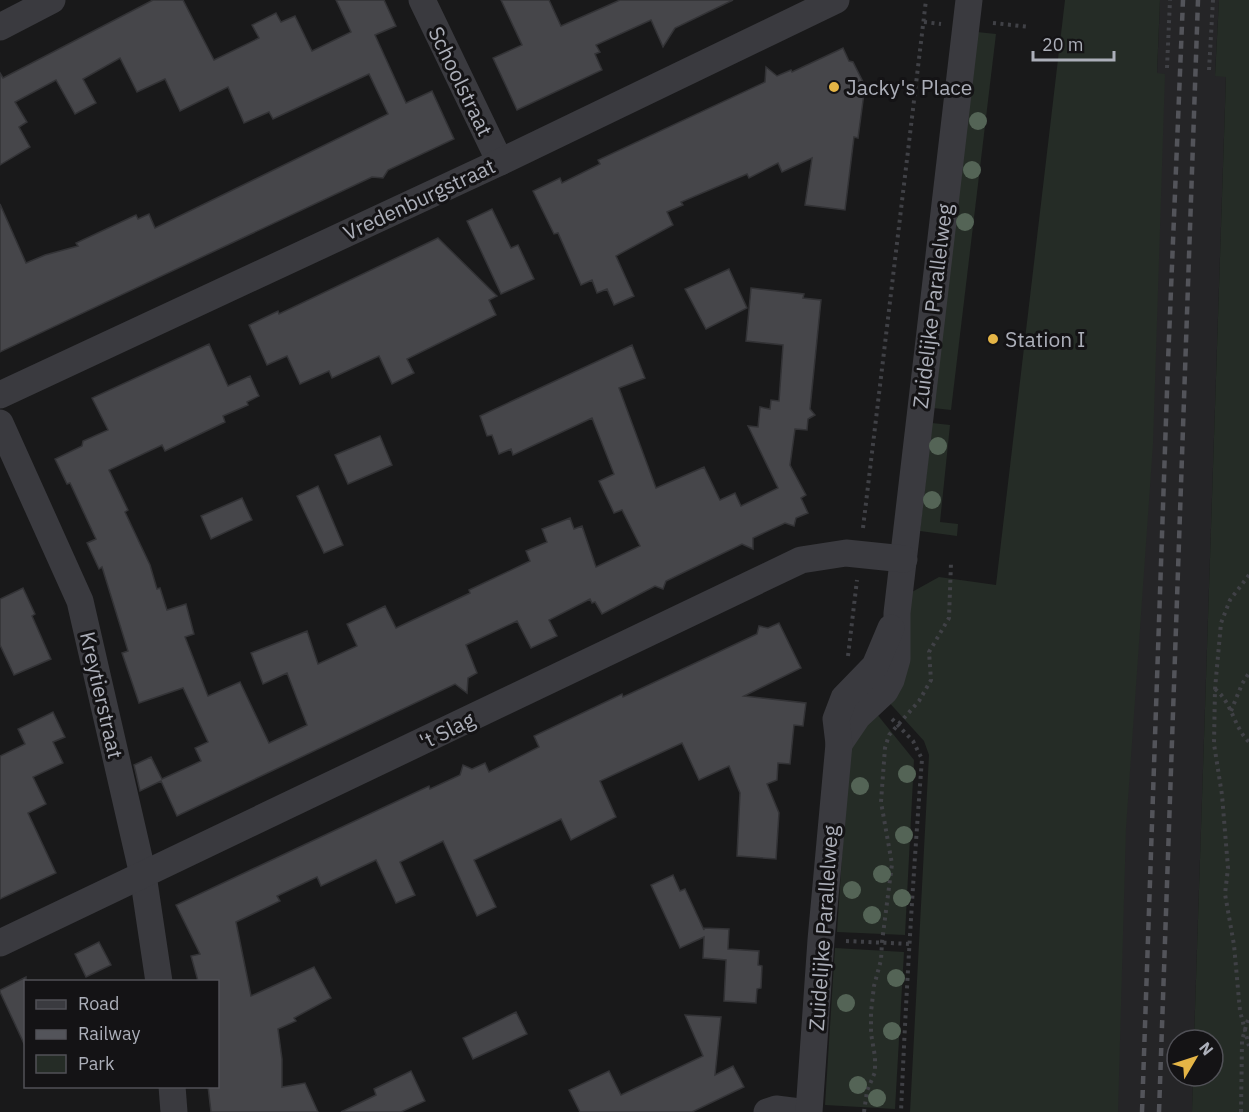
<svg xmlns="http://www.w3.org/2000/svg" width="1249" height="1112" font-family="'IBM Plex Sans',sans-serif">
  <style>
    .built { fill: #252527 }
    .green { fill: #252c26 }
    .building { fill: #46464a; stroke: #333336; stroke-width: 1.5 }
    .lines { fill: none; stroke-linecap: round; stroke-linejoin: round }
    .path { stroke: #404146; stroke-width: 4; stroke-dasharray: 3 4.5; stroke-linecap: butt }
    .minor { stroke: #3a3a3f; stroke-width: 27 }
    .rail { stroke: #53545a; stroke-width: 4.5; stroke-dasharray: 8 6; stroke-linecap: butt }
    .tree { fill: #546456 }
    .poi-dot { fill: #e5b546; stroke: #141315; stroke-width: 2 }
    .labels { text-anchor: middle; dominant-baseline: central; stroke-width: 6; stroke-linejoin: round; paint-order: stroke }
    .street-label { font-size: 21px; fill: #acafb9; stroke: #141315 }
    .poi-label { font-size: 21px; fill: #acafb9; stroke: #141315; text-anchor: start }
  </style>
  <rect width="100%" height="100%" fill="#19191a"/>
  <polygon class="built" points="1160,0 1219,0 1215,75 1226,76 1194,1040 1177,1040 1177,1076 1193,1076 1192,1112 1099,1112 1118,604 1157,73"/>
  <g class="green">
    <polygon points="1065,0 1160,0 1157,73 1165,74 1153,444 1126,828 1118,1112 910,1112 929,755 924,741 886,699 912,592 939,577 996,585"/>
    <polygon points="1219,0 1249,0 1249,1112 1192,1112 1193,1076 1213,1076 1213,1040 1194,1040 1226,77 1215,76"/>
    <polygon points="977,32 996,34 951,410 933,408"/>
    <polygon points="932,423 950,425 940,522 958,524 957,536 920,531"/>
    <polygon points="876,713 914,760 905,935 837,932 849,750"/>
    <polygon points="835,948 904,952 895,1109 825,1105"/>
  </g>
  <g class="building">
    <polygon points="153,0 183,0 214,60 259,38 252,25 276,13 281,22 295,16 312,51 351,32 336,0 384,0 396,26 375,35 406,103 432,91 454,139 388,170 383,178 372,177 0,352 0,204 26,263 45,255 78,246 76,243 136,215 138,219 149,214 155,228 388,114 369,74 273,119 269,112 244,123 228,87 180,111 165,79 137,92 120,58 83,79 96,103 75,114 56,80 15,102 27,122 19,127 30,147 0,165 0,73 3,78"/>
    <polygon points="501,0 549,0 561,26 620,0 733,0 675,28 663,47 651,20 596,45 600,52 595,54 602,70 517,110 493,58 522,45"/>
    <polygon points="843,48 849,61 853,62 865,86 858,138 854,137 845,210 805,205 812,158 782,172 778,163 749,178 747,174 681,202 683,205 667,212 673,225 616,256 634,296 614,305 607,289 597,293 592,280 581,285 558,233 554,234 533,191 560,178 562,183 600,164 598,160 765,82 766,67 777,76 791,70 792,72"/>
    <polygon points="492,209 511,248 518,245 534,279 501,294 467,221"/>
    <polygon points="438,238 497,296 489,300 496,315 407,359 414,373 392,384 379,356 332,378 329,371 300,384 287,356 267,365 249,325 278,311 279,314"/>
    <polygon points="729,269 747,308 706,329 685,289"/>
    <polygon points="751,288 804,294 803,298 821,300 810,409 815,415 808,419 807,430 795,429 790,465 806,495 801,498 808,513 796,518 794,526 785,523 753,538 753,549 742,544 666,581 663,589 655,586 602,614 595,602 592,603 590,599 549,620 557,636 531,648 517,621 466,645 477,673 468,678 467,693 455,684 177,816 161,781 140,791 134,765 151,757 162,779 201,761 195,748 208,742 183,688 139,703 122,653 128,651 102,567 99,569 87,543 96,539 70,483 67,484 55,459 82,446 83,441 108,430 92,398 209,344 228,386 250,376 259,396 247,402 248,405 223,416 225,422 165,451 162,445 109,470 128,510 125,512 150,565 157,589 160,588 167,610 186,604 194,634 185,637 208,696 240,682 269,743 307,725 287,673 263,684 251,653 307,631 318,664 357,646 347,624 385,606 396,628 470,593 469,590 530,561 526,551 547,542 542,529 570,518 574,529 582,526 596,567 640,546 622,510 614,513 599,481 614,474 592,418 513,455 511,449 499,454 492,435 487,436 480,416 632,345 645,378 619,388 656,488 704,467 720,500 735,493 741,506 778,488 748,426 758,427 760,407 770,409 771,400 779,401 783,345 746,341"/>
    <polygon points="380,436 392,465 348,484 335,455"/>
    <polygon points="318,486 343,545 324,553 297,496"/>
    <polygon points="242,498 252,520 211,539 201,516"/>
    <polygon points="23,588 35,614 32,616 51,659 14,675 0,645 0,599"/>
    <polygon points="779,623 801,668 744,696 806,703 803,726 794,725 790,764 778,763 777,780 767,784 779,813 776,859 737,856 740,793 729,766 699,780 682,743 600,781 616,817 571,840 561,819 474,860 496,907 477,916 443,841 400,862 415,895 396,903 376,860 321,886 317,877 277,896 280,901 236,922 251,996 314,967 331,998 294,1018 296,1021 278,1029 282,1059 282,1087 305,1083 318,1112 211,1112 208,1086 218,1086 218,981 198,981 191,956 200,954 176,905 429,786 430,789 460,775 463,765 472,769 485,763 489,772 539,747 534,736 622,694 623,697 757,634 759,626 768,628"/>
    <polygon points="53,712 65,737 53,742 63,763 33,777 46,804 28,813 56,873 0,899 0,756 25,744 18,729"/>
    <polygon points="673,875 680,891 685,889 704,930 704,928 729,929 728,949 759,951 758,965 762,966 761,988 757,989 756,1003 724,1001 726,960 703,958 704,937 680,948 651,885"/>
    <polygon points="99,942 111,965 86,977 75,954"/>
    <polygon points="26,977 26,1048 0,992 0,990"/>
    <polygon points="516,1012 527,1034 473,1059 463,1038"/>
    <polygon points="685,1015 721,1017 715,1075 733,1066 744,1087 692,1112 580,1112 569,1090 609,1071 621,1095 703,1056"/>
    <polygon points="411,1071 425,1101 401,1112 341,1112 376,1095 374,1089"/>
  </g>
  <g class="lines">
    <g class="path">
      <polyline points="924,22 941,24"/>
      <polyline points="993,23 1030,27"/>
      <polyline points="1167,68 1170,0"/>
      <polyline points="1209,70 1213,0"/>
      <polyline points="863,528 926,0"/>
      <polyline points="1249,575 1230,600 1221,623 1215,689 1214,744 1222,795 1228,868 1225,894 1234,945 1240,1011 1249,1046"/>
      <polyline points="848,656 857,580"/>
      <path d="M 1215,689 C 1232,702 1234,728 1249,742"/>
      <polyline points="1231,711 1242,684 1249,673"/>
      <path d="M 892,719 L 913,741 L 922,759 C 913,877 906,994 901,1112"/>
      <polyline points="846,941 911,944"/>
      <polyline points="864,1112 867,1091 875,1072 875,1057 871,1033 871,1012 874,986 881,960 882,942 892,864 881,802 885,748 889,735 919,701 931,680 929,652 949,618 951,563"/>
      <polyline points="1241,1112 1242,1040 1249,1016"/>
    </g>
    <g class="minor">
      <polyline points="422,0 500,162"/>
      <polyline points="0,27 52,0"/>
      <polyline points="0,395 500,162 836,0"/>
      <polyline points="0,423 80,601 143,875 159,982"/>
      <polyline points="839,744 858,716 885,691 891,680 897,659 897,613 969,0"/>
      <polyline points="0,943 801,560 846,553 904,559"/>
      <polyline points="172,1086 174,1112"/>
      <polyline points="767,1112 776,1109 800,1112"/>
      <polyline points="809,1112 821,940 839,744 836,719 844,698 875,666 891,628"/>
    </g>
    <g class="rail">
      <polyline points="1142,1112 1168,362 1183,0"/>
      <polyline points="1159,1112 1198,0"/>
    </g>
  </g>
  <g class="tree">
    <circle cx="978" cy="121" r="9"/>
    <circle cx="972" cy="170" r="9"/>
    <circle cx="965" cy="222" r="9"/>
    <circle cx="938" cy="446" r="9"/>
    <circle cx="932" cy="500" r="9"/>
    <circle cx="907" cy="774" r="9"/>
    <circle cx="860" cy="786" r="9"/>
    <circle cx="904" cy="835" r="9"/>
    <circle cx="882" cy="874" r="9"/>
    <circle cx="852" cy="890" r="9"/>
    <circle cx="902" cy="898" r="9"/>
    <circle cx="872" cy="915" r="9"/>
    <circle cx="896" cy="978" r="9"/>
    <circle cx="846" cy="1003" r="9"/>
    <circle cx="892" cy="1031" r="9"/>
    <circle cx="858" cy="1085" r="9"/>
    <circle cx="877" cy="1098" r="9"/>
  </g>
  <g class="poi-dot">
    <circle cx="834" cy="87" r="6"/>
    <circle cx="993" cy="339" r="6"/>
  </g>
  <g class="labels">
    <g class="street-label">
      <text transform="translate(461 81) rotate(64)">Schoolstraat</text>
      <text transform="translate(419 199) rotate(-25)">Vredenburgstraat</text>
      <text transform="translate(932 306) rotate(-83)">Zuidelijke Parallelweg</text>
      <text transform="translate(102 695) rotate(77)">Kreytierstraat</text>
      <text transform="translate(447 730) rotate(-26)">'t Slag</text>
      <text transform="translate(823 928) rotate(-86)">Zuidelijke Parallelweg</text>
    </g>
    <g class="poi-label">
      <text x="846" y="87">Jacky's Place</text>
      <text x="1005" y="339">Station I</text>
    </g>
  </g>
  <rect x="24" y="980" width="195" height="108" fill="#141315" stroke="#515157" stroke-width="1.5"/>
  <rect x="36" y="1000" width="30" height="9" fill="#3a3a3f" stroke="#515157" stroke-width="1.5"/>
  <text x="78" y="1010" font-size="18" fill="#acafb9">Road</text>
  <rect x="36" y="1030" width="30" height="9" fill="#53545a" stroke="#515157" stroke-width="1.5"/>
  <text x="78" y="1040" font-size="18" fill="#acafb9">Railway</text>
  <rect x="36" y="1055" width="30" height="18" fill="#252c26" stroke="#515157" stroke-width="1.5"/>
  <text x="78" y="1070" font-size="18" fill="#acafb9">Park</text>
  <g transform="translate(1195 1058) rotate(51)"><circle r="28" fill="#141315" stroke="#515157" stroke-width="1.5"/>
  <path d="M0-4.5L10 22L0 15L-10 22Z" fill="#e5b546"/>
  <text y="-9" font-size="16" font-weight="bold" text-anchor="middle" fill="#acafb9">N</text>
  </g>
  <path d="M1033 51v9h81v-9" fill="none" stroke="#acafb9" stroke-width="3"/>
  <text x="1042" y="51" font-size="18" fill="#acafb9" stroke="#141315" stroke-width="4.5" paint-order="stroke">20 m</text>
</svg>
